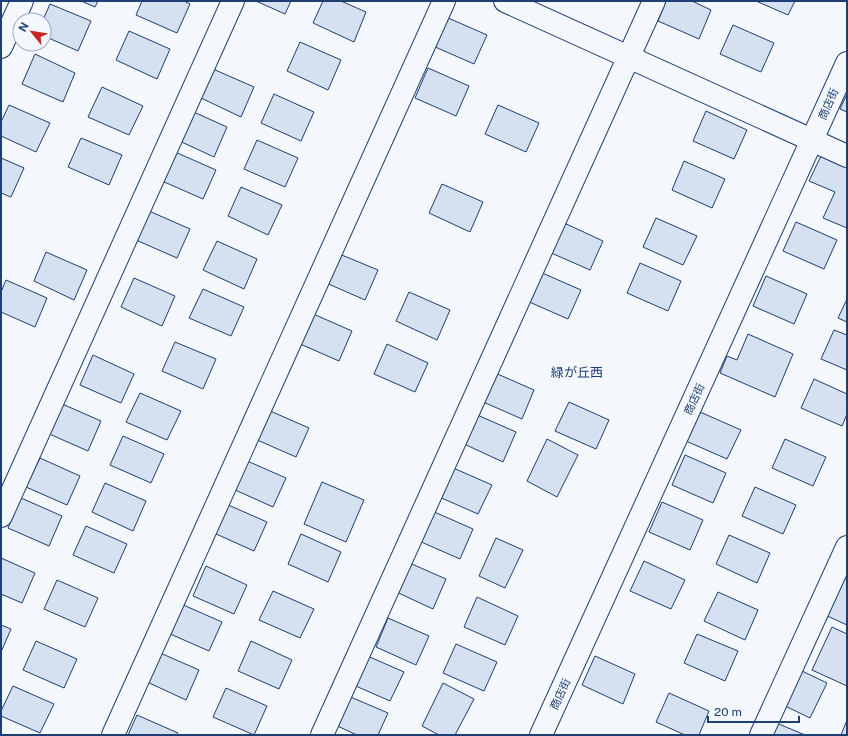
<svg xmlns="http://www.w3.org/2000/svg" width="848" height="736" font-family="'Public Sans','Noto Sans JP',sans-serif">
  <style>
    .building { fill: #d5e0f0; stroke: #1d3f73 }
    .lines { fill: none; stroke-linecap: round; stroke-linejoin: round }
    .minor-casing { stroke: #1d3f73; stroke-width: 24 }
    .minor { stroke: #f4f7fb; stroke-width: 22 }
    .labels { text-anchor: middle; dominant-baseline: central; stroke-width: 3; stroke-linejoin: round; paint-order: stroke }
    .street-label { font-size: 11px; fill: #1d3f73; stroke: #f4f7fb }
    .quarter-label { font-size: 13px; fill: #1d3f73; stroke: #f4f7fb }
  </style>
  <rect width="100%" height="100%" fill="#f4f7fb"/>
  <g class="building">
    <polygon points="81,1 98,1 95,7"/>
    <polygon points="142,1 184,1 190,4 177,33 136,15"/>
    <polygon points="256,1 291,1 285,14"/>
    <polygon points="323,1 341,1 366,12 354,42 313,23"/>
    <polygon points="666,1 692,1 711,10 699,39 658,21"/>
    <polygon points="756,1 795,1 788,15"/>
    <polygon points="50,4 91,21 78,51 44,36 43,20"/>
    <polygon points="446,17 487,35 474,64 433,46"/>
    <polygon points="733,25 774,43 761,72 720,54"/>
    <polygon points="129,31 170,49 157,79 116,60"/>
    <polygon points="300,42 341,60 328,90 287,71"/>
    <polygon points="35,54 75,73 63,102 22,84"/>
    <polygon points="428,68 469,86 456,116 415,98"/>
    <polygon points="213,69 254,87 241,117 201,98"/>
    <polygon points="102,87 143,106 129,135 88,117"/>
    <polygon points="274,94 314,112 301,141 261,123"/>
    <polygon points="847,94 847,112 840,109"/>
    <polygon points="9,105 50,123 36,152 1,136 1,122"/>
    <polygon points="498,105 539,123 526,152 485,134"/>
    <polygon points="187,109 227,127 214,157 173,138"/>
    <polygon points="706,111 747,130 734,159 693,141"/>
    <polygon points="81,138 122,155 109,185 68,167"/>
    <polygon points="257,140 298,158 285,187 244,169"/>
    <polygon points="175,152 216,170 203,199 162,181"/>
    <polygon points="821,156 847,167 847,228 823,218 835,192 809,181"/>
    <polygon points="1,158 24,168 11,197 1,193"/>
    <polygon points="684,161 725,179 712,208 672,190"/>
    <polygon points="442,184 483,202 470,232 429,213"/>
    <polygon points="241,187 282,205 268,235 228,216"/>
    <polygon points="149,211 190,229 177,258 136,240"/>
    <polygon points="656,218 697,236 683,265 643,247"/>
    <polygon points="562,222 603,241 590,270 549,252"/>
    <polygon points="796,222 837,240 824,269 783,251"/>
    <polygon points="217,241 257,259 244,289 203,270"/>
    <polygon points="46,252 87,270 74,300 34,281"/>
    <polygon points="337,253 378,270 365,300 324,282"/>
    <polygon points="640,263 681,281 668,311 627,293"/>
    <polygon points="540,272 581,290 568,319 527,301"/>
    <polygon points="766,276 807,294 794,324 753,306"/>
    <polygon points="134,278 175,296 162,326 121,307"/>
    <polygon points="6,280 47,298 35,327 1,312 1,292"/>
    <polygon points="203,289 244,307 231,336 189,318"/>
    <polygon points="409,292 450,310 437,340 396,321"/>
    <polygon points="847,299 847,322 838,318"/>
    <polygon points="311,313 352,331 339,361 298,343"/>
    <polygon points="834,330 847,335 847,370 821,359"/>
    <polygon points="748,334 793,354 775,397 720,373 727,356 737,360"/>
    <polygon points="175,342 216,359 203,389 162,371"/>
    <polygon points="387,344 428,363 415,392 374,374"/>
    <polygon points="93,355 134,374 121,403 80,385"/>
    <polygon points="493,372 534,390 522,419 481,401"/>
    <polygon points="814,379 847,394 847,414 842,426 801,408"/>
    <polygon points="140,393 181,411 167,440 126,422"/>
    <polygon points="569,402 609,420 596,449 555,431"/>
    <polygon points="60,403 101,421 88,451 47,433"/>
    <polygon points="268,410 309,428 296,457 255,439"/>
    <polygon points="700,412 741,430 727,459 686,441"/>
    <polygon points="475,414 516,432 503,462 462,443"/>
    <polygon points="123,436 164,454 151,483 110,465"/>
    <polygon points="547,439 578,455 557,497 527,481"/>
    <polygon points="785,439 826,457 813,486 772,468"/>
    <polygon points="685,455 726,473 713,503 672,485"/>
    <polygon points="40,458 80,476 67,505 26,487"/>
    <polygon points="245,460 286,478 273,507 233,489"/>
    <polygon points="451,467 492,485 478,514 437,496"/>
    <polygon points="322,482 364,500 346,542 304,524"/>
    <polygon points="105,483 146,501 133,531 92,512"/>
    <polygon points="755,487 796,505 783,534 742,516"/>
    <polygon points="21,498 62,516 49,546 8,528"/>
    <polygon points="662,502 703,520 690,550 649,532"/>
    <polygon points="226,504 267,522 254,551 214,533"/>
    <polygon points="432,511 473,529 460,559 419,541"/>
    <polygon points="86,526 127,544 114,573 73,555"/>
    <polygon points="301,534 341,552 328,582 288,564"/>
    <polygon points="729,535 770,553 757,583 716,564"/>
    <polygon points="496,538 523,550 505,588 479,576"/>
    <polygon points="1,558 35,573 22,603 1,594"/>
    <polygon points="405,561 446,579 433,609 392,590"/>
    <polygon points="644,561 685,580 671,609 630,591"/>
    <polygon points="206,566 247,585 234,614 193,596"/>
    <polygon points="841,572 847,574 847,625 823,614"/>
    <polygon points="57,580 98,598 85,627 44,609"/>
    <polygon points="273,591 314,609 300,638 259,620"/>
    <polygon points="718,592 758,610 745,640 704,621"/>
    <polygon points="477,597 518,616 505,645 464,627"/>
    <polygon points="181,604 222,622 209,651 168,633"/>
    <polygon points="388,618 429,636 416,665 376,647"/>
    <polygon points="1,625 11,629 1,652"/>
    <polygon points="832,627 847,634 847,686 812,670"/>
    <polygon points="697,634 738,651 725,681 684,663"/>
    <polygon points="36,641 77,659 64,688 23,670"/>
    <polygon points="251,641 292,660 279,689 238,671"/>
    <polygon points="456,644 497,662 484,691 443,673"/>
    <polygon points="158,652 199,670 186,700 145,681"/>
    <polygon points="363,654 404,672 390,701 349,683"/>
    <polygon points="595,656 635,674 623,704 582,685"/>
    <polygon points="800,670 827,683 810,718 783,705"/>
    <polygon points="443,683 474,699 455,735 439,735 422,726"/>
    <polygon points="13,686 54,704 40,733 1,716 1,711"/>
    <polygon points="226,688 267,706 254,735 213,717"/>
    <polygon points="669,693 709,711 699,735 685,735 656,722"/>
    <polygon points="346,695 388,713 378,735 357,735 333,724"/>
    <polygon points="137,715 178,733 177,735 128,735"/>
    <polygon points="847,720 847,735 841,735"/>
    <polygon points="774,722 805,735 768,735"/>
  </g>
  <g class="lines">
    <g class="minor-casing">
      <g id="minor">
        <polyline points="505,1 847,156"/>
        <polyline points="1,47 22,1"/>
        <polyline points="1,516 233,1"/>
        <polyline points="113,735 444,1"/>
        <polyline points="322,735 654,1"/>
        <polyline points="541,735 847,63"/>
        <polyline points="761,735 847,547"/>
      </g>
    </g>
    <use href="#minor" class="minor"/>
  </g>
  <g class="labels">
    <g class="street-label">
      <text transform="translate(828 104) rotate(-66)">商店街</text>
      <text transform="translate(694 399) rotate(-65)">商店街</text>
      <text transform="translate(560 694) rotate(-65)">商店街</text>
    </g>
    <g class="quarter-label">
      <text x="577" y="372">緑が丘西</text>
    </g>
  </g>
  <rect width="848" height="736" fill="none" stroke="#1d3f73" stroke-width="4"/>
  <g transform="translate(32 32) rotate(300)"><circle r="19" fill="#f4f7fb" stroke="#9eadc5"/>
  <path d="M0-3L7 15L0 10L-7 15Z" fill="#c62828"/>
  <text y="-6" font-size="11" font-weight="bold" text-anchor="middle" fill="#1d3f73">N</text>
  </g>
  <path d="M708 716v6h91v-6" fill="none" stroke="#1d3f73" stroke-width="2"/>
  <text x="714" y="716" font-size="12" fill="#1d3f73" stroke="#f4f7fb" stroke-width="3" paint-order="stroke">20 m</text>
</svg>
